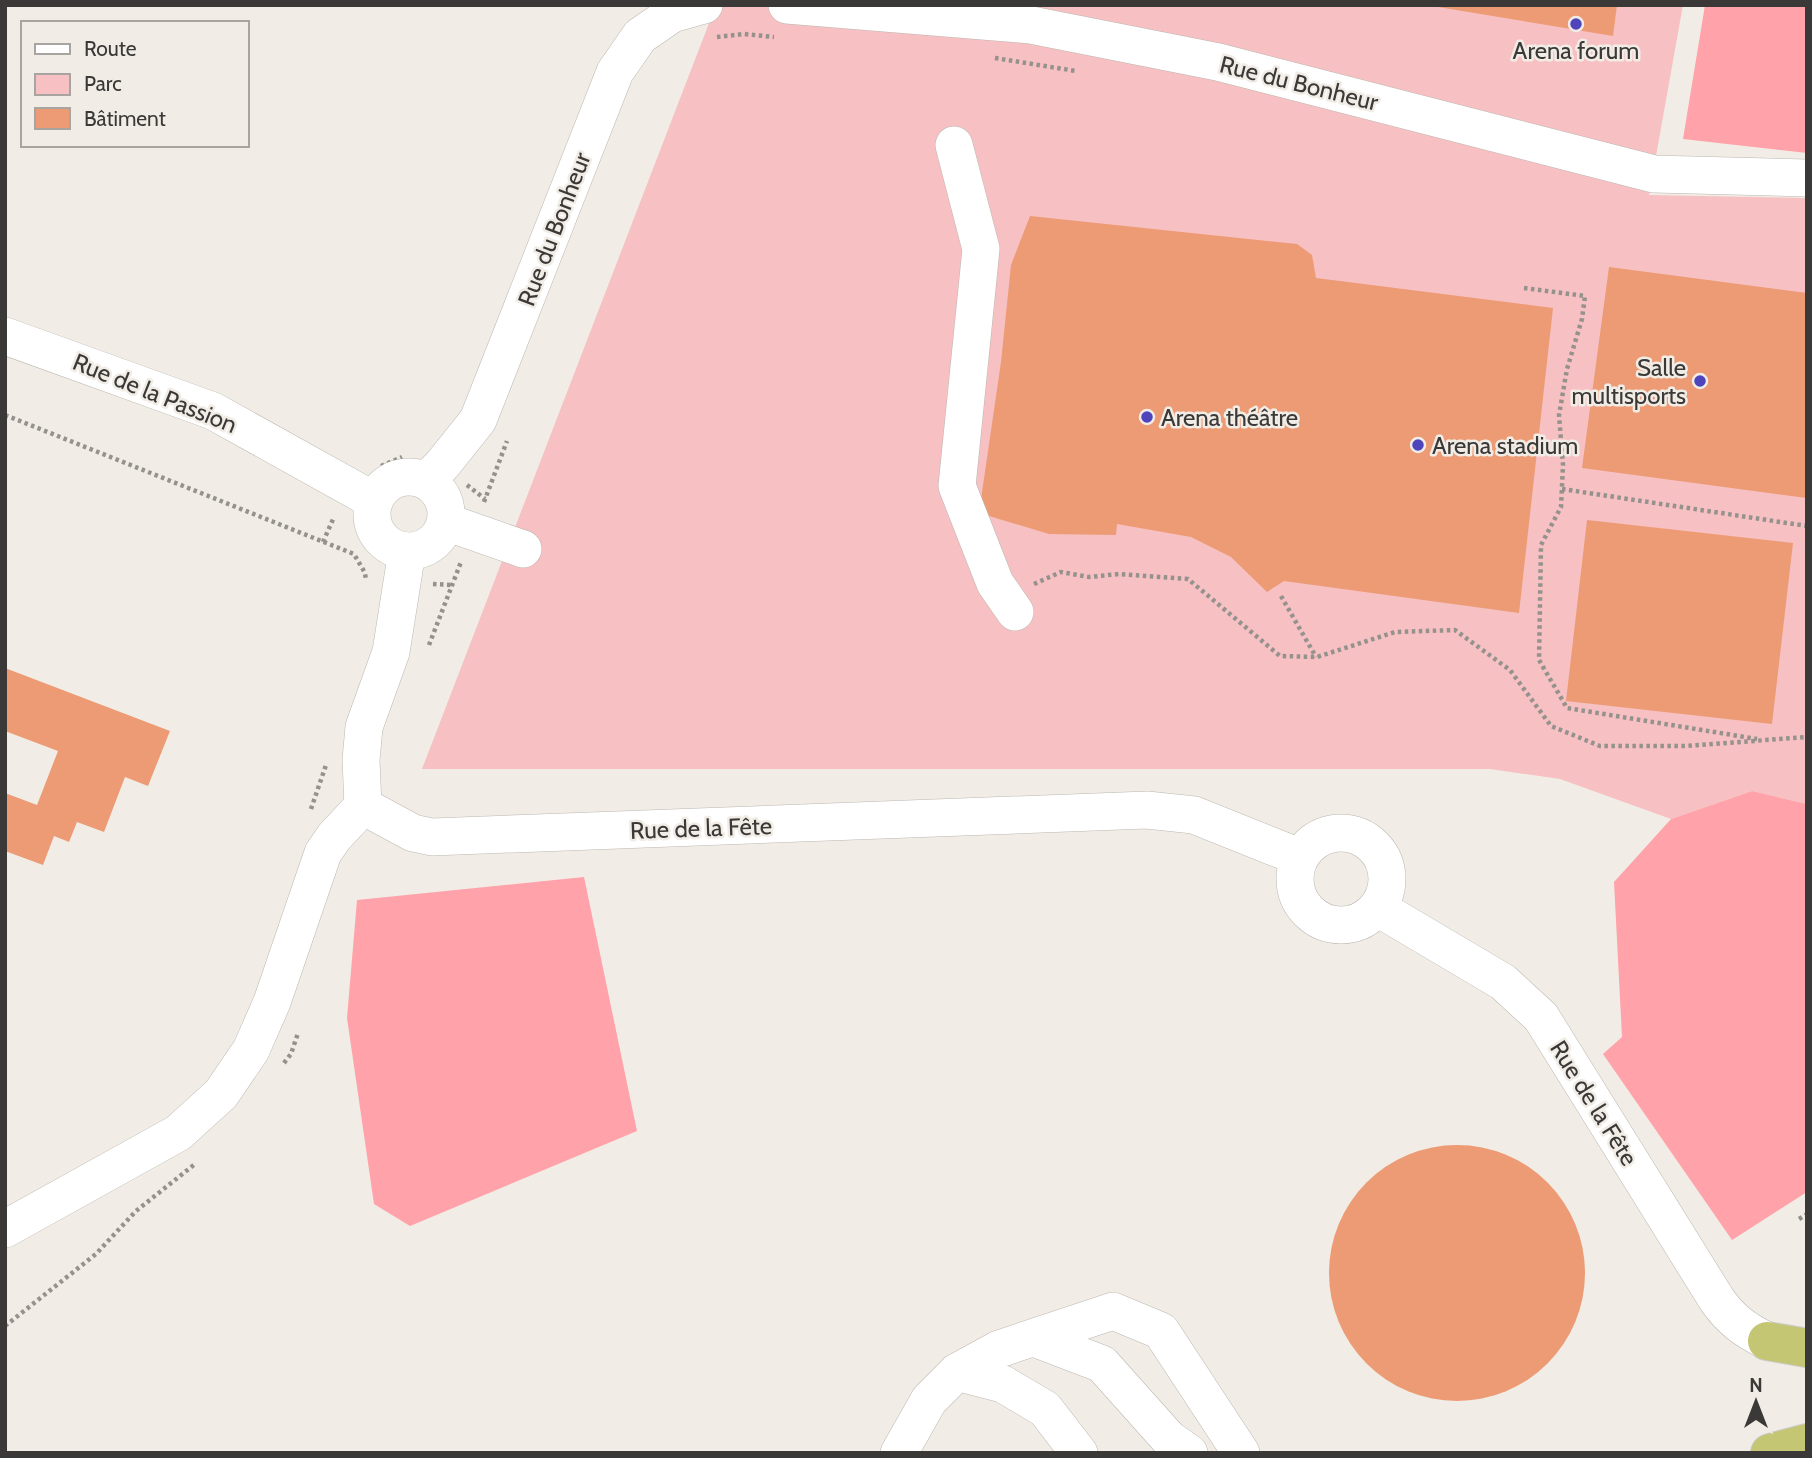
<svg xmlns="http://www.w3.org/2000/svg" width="1812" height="1458" font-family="Cabin,sans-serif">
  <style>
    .green { fill: #f7c0c3 }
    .forest { fill: #ffa2a9 }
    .building { fill: #ec9b74 }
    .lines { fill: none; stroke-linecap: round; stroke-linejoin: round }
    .minor-casing { stroke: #bcb7b0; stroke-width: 38 }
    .highway-casing { stroke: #cccccb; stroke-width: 40 }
    .path { stroke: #95928d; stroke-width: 4.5; stroke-dasharray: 3.5 3.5; stroke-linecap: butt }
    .minor { stroke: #fff; stroke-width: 37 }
    .highway { stroke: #c4c674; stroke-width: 38 }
    .poi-dot { fill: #4e45bc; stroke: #f1ede6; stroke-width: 2.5 }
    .labels { text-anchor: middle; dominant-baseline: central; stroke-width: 5; stroke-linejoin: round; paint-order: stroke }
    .poi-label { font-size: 24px; fill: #3b3937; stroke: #f1ede6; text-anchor: start }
    .street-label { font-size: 24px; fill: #3b3937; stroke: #f1ede6 }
  </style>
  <rect width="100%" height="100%" fill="#f1ede6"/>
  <polygon class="green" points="716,5 1683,5 1649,195 1807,198 1807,804 1752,791 1671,819 1560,779 1490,769 422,769"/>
  <g class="forest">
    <polygon points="1705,5 1807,5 1807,153 1683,139"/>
    <polygon points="1752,791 1807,804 1807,1192 1732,1240 1603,1054 1622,1037 1614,882 1671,819"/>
    <polygon points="584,877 637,1131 410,1226 374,1204 347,1018 357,900"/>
  </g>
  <g class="building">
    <polygon points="1426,5 1617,5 1613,36"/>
    <polygon points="1030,216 1297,244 1312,255 1316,278 1553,308 1519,613 1284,581 1267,592 1231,557 1191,537 1117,524 1116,535 1049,534 979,513 1001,362 1011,265"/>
    <polygon points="1609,267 1807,293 1807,498 1582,468"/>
    <polygon points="1587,520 1793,543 1772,724 1566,701"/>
    <polygon points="5,668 170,731 148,786 125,777 104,832 77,822 69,842 54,836 43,865 5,851 5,793 37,805 58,751 5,731"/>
    <circle cx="1457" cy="1273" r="128"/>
  </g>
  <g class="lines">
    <g class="minor-casing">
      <g id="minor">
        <polyline points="787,5 1031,25 1218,62 1654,174 1807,178"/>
        <polyline points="954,145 981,249 957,486 995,583 1015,612"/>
        <polyline points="5,336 213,411 373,500"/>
        <circle cx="409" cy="514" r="37"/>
        <polyline points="427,480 442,465 478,420 615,72 640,36 672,14 704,5"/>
        <polyline points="446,522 523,549"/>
        <polyline points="363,806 413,833 432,837 1147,810 1194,815 1299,857"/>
        <polyline points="363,806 361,760 364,727 391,652 407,551"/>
        <circle cx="1341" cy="879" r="46"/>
        <path d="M 1378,908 L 1503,982 L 1541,1017 L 1717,1300 C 1731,1320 1745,1330 1767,1341"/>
        <polyline points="5,1229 178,1133 221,1094 251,1050 272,1002 323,853 334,837 363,806"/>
        <polyline points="1034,1338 1102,1364 1169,1439 1189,1453"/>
        <polyline points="957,1372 1003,1384 1045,1409 1079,1453"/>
        <polyline points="899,1453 929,1400 957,1372 999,1349 1113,1311 1161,1331 1241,1453"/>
      </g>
    </g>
    <g class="highway-casing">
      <g id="highway">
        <polyline points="1767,1341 1807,1348"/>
        <polyline points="1770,1453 1807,1443"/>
      </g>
    </g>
    <g class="path">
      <polyline points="717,37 744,34 774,37"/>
      <polyline points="995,58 1076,71"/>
      <polyline points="1524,288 1585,296 1582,319 1567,369 1559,415 1563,465 1561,507 1541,545 1539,660 1567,708 1757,739"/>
      <polyline points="5,415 354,554 365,573 366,581"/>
      <polyline points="381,466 402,457"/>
      <polyline points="467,485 485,499"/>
      <polyline points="1562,489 1807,526"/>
      <polyline points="484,502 507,441"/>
      <polyline points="323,542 334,517"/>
      <polyline points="433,584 452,585"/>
      <polyline points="1034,584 1061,572 1089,577 1119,574 1188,579 1280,656 1317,657 1395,632 1455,630 1510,670 1551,726 1600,746 1686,746 1807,737"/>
      <polyline points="1281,596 1316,657"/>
      <polyline points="429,645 461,562"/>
      <polyline points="311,809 326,765"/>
      <polyline points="284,1063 291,1054 298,1033"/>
      <polyline points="1799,1219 1807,1214"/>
      <polyline points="5,1326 96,1254 136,1211 195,1164"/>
    </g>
    <use href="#minor" class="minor"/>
    <use href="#highway" class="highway"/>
  </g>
  <g class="poi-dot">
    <circle cx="1576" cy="24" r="7"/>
    <circle cx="1700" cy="381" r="7"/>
    <circle cx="1147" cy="417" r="7"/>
    <circle cx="1418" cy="445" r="7"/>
  </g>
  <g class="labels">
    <g class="poi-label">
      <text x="1576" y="50" text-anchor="middle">Arena forum</text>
      <text x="1686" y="367" text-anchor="end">Salle<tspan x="1686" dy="28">multisports</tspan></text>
      <text x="1161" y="417">Arena théâtre</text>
      <text x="1432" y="445">Arena stadium</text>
    </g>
    <g class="street-label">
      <text transform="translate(1299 83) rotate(14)">Rue du Bonheur</text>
      <text transform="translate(554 229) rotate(-69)">Rue du Bonheur</text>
      <text transform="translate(155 393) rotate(22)">Rue de la Passion</text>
      <text transform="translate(701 828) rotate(-2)">Rue de la Fête</text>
      <text transform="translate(1594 1103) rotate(58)">Rue de la Fête</text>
    </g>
  </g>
  <rect width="1812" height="1458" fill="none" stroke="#3b3937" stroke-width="14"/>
  <rect x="21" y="21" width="228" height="126" fill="#f1ede6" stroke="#a8a5a0" stroke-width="2"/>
  <rect x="35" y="44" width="35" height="10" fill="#ffffff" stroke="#a8a5a0" stroke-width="2"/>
  <text x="84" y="56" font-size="21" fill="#3b3937">Route</text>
  <rect x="35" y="74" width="35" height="21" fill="#f7c0c3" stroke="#a8a5a0" stroke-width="2"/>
  <text x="84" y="91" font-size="21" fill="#3b3937">Parc</text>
  <rect x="35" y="108" width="35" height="21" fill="#ec9b74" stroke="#a8a5a0" stroke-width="2"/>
  <text x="84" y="126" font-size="21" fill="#3b3937">Bâtiment</text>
  <g transform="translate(1756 1402)" stroke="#f1ede6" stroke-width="5" paint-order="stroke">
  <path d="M0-5L12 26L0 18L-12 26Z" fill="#3b3937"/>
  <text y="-10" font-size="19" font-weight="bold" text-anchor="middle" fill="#3b3937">N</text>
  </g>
</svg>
